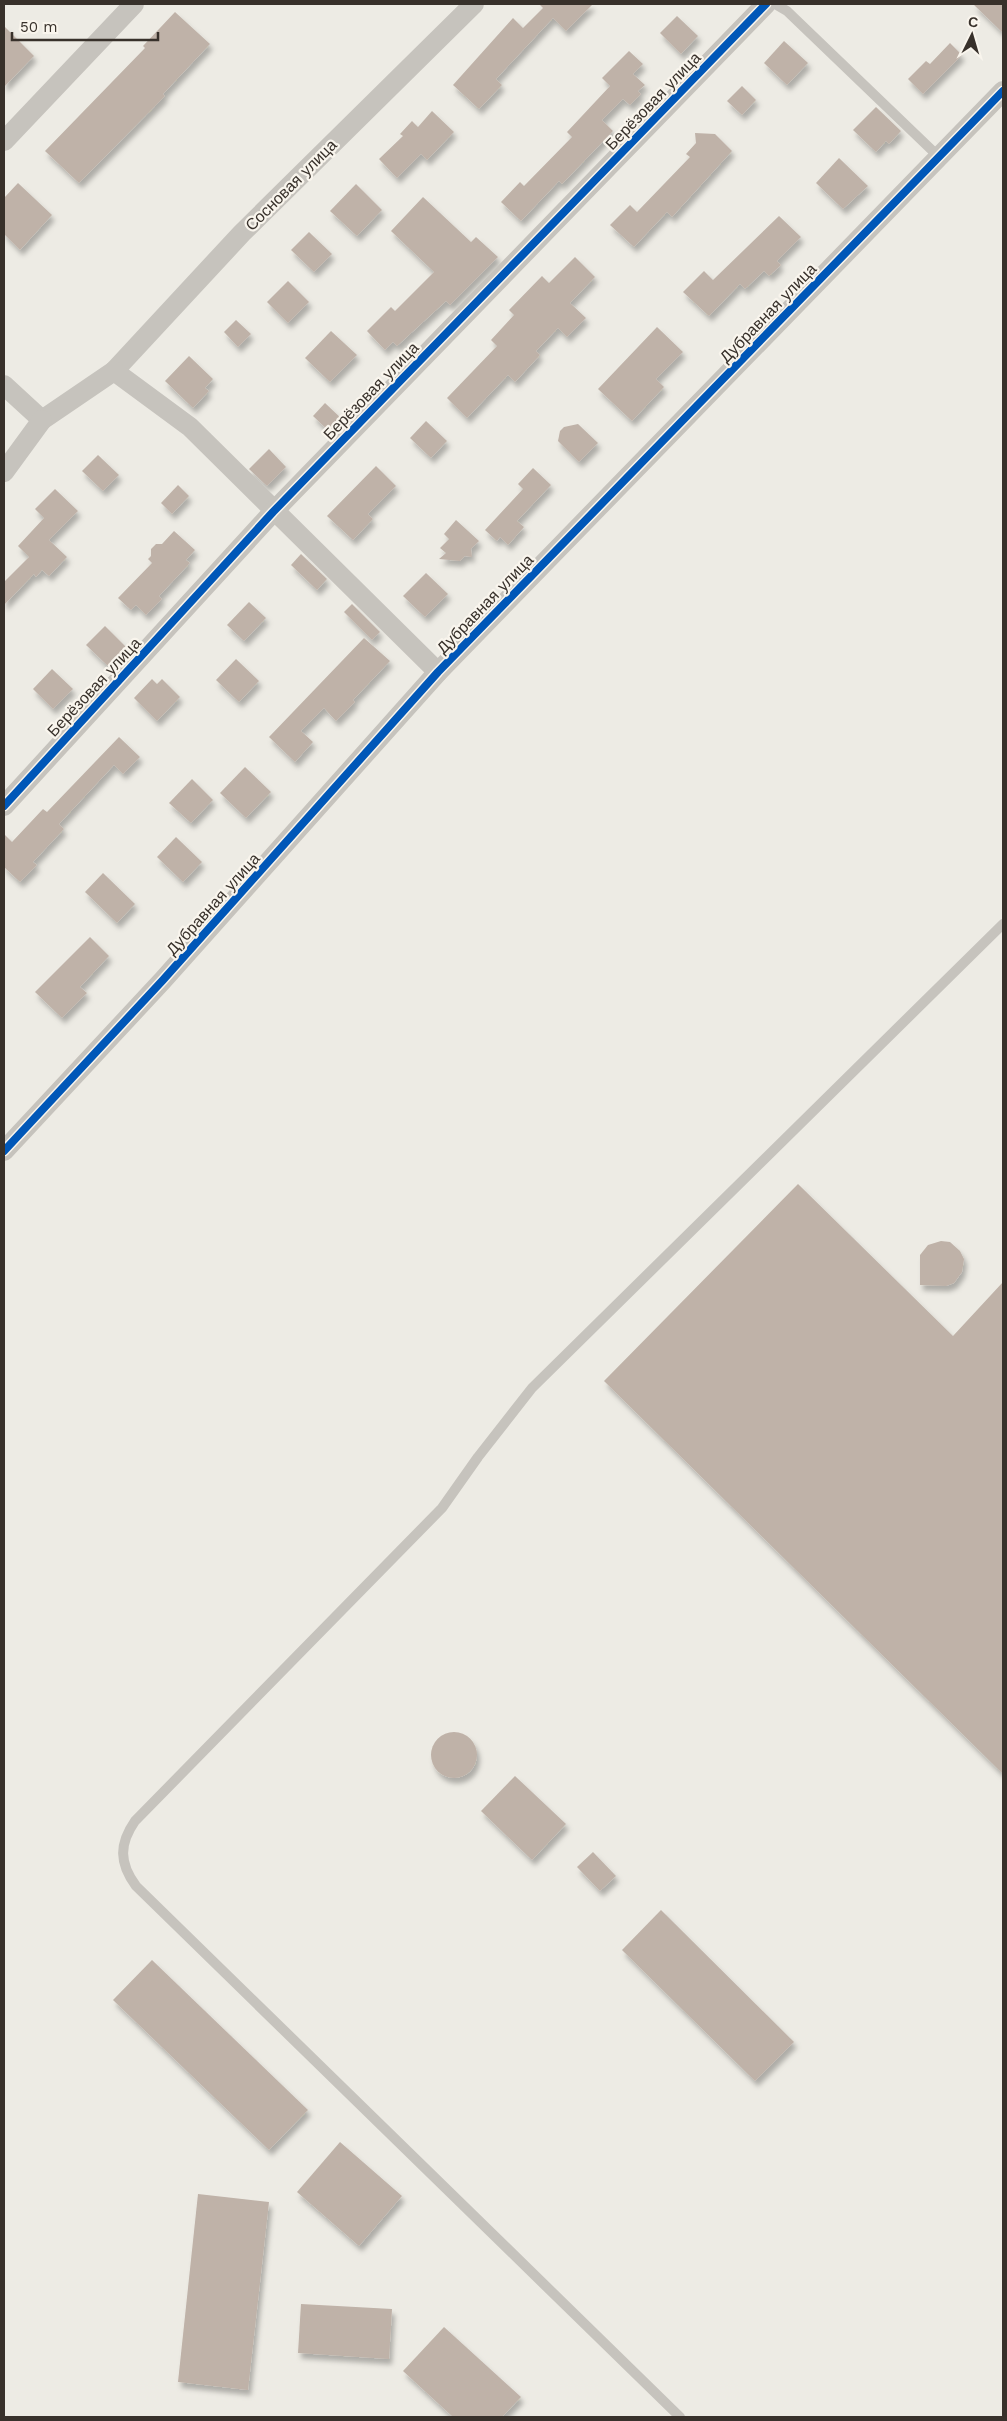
<svg xmlns="http://www.w3.org/2000/svg" width="1007" height="2421" font-family="'Work Sans',sans-serif">
  <style>
    .building { fill: #bfb2a8; filter: url(#shadow) }
    .lines { fill: none; stroke-linecap: round; stroke-linejoin: round }
    .service { stroke: #c6c3bd; stroke-width: 10 }
    .minor { stroke: #c6c3bd; stroke-width: 20 }
    .cycleway-casing { stroke: #f9f5ed; stroke-width: 11 }
    .cycleway { stroke: #0057b8; stroke-width: 8 }
    .labels { text-anchor: middle; dominant-baseline: central; stroke-width: 4.5; stroke-linejoin: round; paint-order: stroke }
    .street-label { font-size: 16px; fill: #38312b; stroke: #f9f5ed }
  </style>
  <defs>
    <filter id="shadow"><feDropShadow dx="3" dy="5.5" stdDeviation="2.5" flood-color="#0004"/></filter>
  </defs>
  <rect width="100%" height="100%" fill="#edebe4"/>
  <g class="building">
    <polygon points="539,4 593,4 566,31 553,18 496,79 502,85 479,109 453,85 513,18 523,28 543,8"/>
    <polygon points="973,4 1003,4 1003,33"/>
    <polygon points="175,12 210,44 163,94 165,96 79,183 45,151 145,48 143,46"/>
    <polygon points="677,16 698,36 681,54 660,33"/>
    <polygon points="4,26 34,56 4,87"/>
    <polygon points="784,41 808,63 787,85 764,63"/>
    <polygon points="950,43 962,55 923,94 908,79 926,61 930,64"/>
    <polygon points="629,51 643,64 633,74 645,85 638,91 641,94 630,105 623,99 602,120 613,131 562,184 559,181 521,221 501,202 520,182 524,186 572,137 567,132 610,86 602,78"/>
    <polygon points="742,86 756,100 742,115 727,101"/>
    <polygon points="876,107 901,131 889,144 886,141 876,152 853,130"/>
    <polygon points="432,111 454,132 427,160 421,154 397,178 379,159 403,136 400,134 412,121 418,127"/>
    <polygon points="695,133 715,134 732,151 672,217 667,212 634,247 610,225 630,205 637,212 690,157 686,154 696,143"/>
    <polygon points="839,158 868,186 843,209 816,183"/>
    <polygon points="18,183 52,215 20,250 4,234 4,198"/>
    <polygon points="356,184 382,210 357,236 330,211"/>
    <polygon points="423,197 471,242 476,237 498,257 450,305 446,301 397,346 393,342 385,350 367,331 391,307 395,311 434,272 391,231"/>
    <polygon points="779,216 801,237 777,261 781,265 769,276 764,271 745,289 740,284 709,316 683,292 704,271 713,280"/>
    <polygon points="309,232 332,254 314,272 291,250"/>
    <polygon points="575,257 595,277 570,303 586,318 567,337 558,328 536,351 540,355 515,382 508,375 467,418 447,398 497,346 491,340 514,315 509,310 542,276 549,283"/>
    <polygon points="288,281 309,302 288,323 267,302"/>
    <polygon points="236,320 251,334 238,347 224,332"/>
    <polygon points="657,327 683,352 656,379 664,387 632,421 598,389"/>
    <polygon points="331,331 357,355 330,382 305,358"/>
    <polygon points="189,356 213,379 205,388 209,391 193,408 165,381"/>
    <polygon points="325,403 344,421 332,434 313,416"/>
    <polygon points="426,421 447,441 431,458 410,438"/>
    <polygon points="578,424 598,443 579,462 558,441 560,431 564,427"/>
    <polygon points="269,449 286,467 267,486 249,469"/>
    <polygon points="98,455 119,475 103,491 82,471"/>
    <polygon points="376,466 396,486 368,514 373,519 353,540 327,516"/>
    <polygon points="533,468 551,485 517,521 524,527 508,545 500,537 497,541 485,530 523,489 518,484"/>
    <polygon points="178,485 189,496 172,514 161,503"/>
    <polygon points="55,489 78,511 49,540 67,557 49,576 42,570 36,577 34,574 4,605 4,582 29,557 18,546 44,518 35,509"/>
    <polygon points="456,520 479,541 471,549 472,557 465,556 460,561 439,559 446,553 440,548 449,539 444,534"/>
    <polygon points="174,531 195,550 186,560 190,563 159,596 162,599 146,615 136,605 131,610 118,598 152,563 148,559 151,556 151,549 156,544 162,544"/>
    <polygon points="301,554 327,579 317,590 291,565"/>
    <polygon points="426,573 448,594 425,617 403,596"/>
    <polygon points="249,602 266,618 244,641 227,625"/>
    <polygon points="352,604 380,632 372,640 344,612"/>
    <polygon points="105,626 126,647 108,666 86,645"/>
    <polygon points="364,638 390,661 353,700 355,702 336,721 324,708 301,731 313,742 295,762 269,737"/>
    <polygon points="236,659 259,681 239,702 216,680"/>
    <polygon points="52,669 73,689 53,709 33,689"/>
    <polygon points="152,679 157,684 162,679 180,697 157,721 134,698"/>
    <polygon points="119,737 140,757 123,774 114,765 59,824 64,829 33,862 37,865 20,882 4,867 4,834 12,842 43,809 47,812"/>
    <polygon points="245,767 271,792 246,818 220,793"/>
    <polygon points="192,779 213,800 191,823 169,803"/>
    <polygon points="176,837 202,862 183,882 157,857"/>
    <polygon points="103,873 135,904 117,923 85,892"/>
    <polygon points="90,937 109,956 80,987 87,993 62,1018 35,992"/>
    <polygon points="798,1184 953,1336 1003,1282 1003,1774 604,1381"/>
    <polygon points="941,1241 950,1242 960,1251 964,1259 962,1272 954,1283 946,1286 920,1285 920,1255 928,1245"/>
    <circle cx="454" cy="1755" r="23"/>
    <polygon points="515,1776 566,1824 532,1860 481,1811"/>
    <polygon points="593,1852 616,1876 600,1891 577,1867"/>
    <polygon points="661,1910 794,2042 755,2081 622,1950"/>
    <polygon points="152,1960 308,2110 269,2150 113,2000"/>
    <polygon points="340,2142 402,2196 359,2246 297,2192"/>
    <polygon points="198,2194 269,2202 248,2390 178,2382"/>
    <polygon points="301,2304 392,2309 389,2359 298,2353"/>
    <polygon points="444,2327 521,2397 502,2417 453,2417 403,2371"/>
  </g>
  <g class="lines">
    <g class="service">
      <polyline points="775,4 787,11 939,157"/>
      <path d="M 680,2417 L 136,1886 C 119,1863 119,1844 135,1821 L 442,1508 L 478,1457 L 532,1388 L 1003,924"/>
    </g>
    <g class="minor">
      <polyline points="4,141 134,4"/>
      <polyline points="114,371 242,233 474,4"/>
      <polyline points="4,385 42,420 114,371 190,427 438,672"/>
      <polyline points="4,472 42,420"/>
      <polyline points="4,806 273,512 766,4"/>
      <polyline points="4,1151 163,980 438,672 1003,91"/>
    </g>
    <g class="cycleway-casing">
      <g id="cycleway">
        <polyline points="4,806 273,512 766,4"/>
        <polyline points="4,1151 163,980 438,672 1003,91"/>
      </g>
    </g>
    <use href="#cycleway" class="cycleway"/>
  </g>
  <g class="labels">
    <g class="street-label">
      <text transform="translate(653 101) rotate(-46)">Берёзовая улица</text>
      <text transform="translate(291 185) rotate(-45)">Сосновая улица</text>
      <text transform="translate(768 313) rotate(-46)">Дубравная улица</text>
      <text transform="translate(371 391) rotate(-46)">Берёзовая улица</text>
      <text transform="translate(485 604) rotate(-46)">Дубравная улица</text>
      <text transform="translate(94 687) rotate(-47)">Берёзовая улица</text>
      <text transform="translate(213 904) rotate(-48)">Дубравная улица</text>
    </g>
  </g>
  <rect width="1007" height="2421" fill="none" stroke="#38312b" stroke-width="10"/>
  <g transform="translate(972 35) rotate(5)" stroke="#f9f5ed" stroke-width="4" paint-order="stroke">
  <path d="M0-4L9 19L0 12L-9 19Z" fill="#38312b"/>
  <text y="-8" font-size="14" font-weight="bold" text-anchor="middle" fill="#38312b">С</text>
  </g>
  <path d="M12 32v8h146v-8" fill="none" stroke="#38312b" stroke-width="2.5"/>
  <text x="20" y="32" font-size="15" fill="#38312b" stroke="#f9f5ed" stroke-width="4" paint-order="stroke">50 m</text>
</svg>
